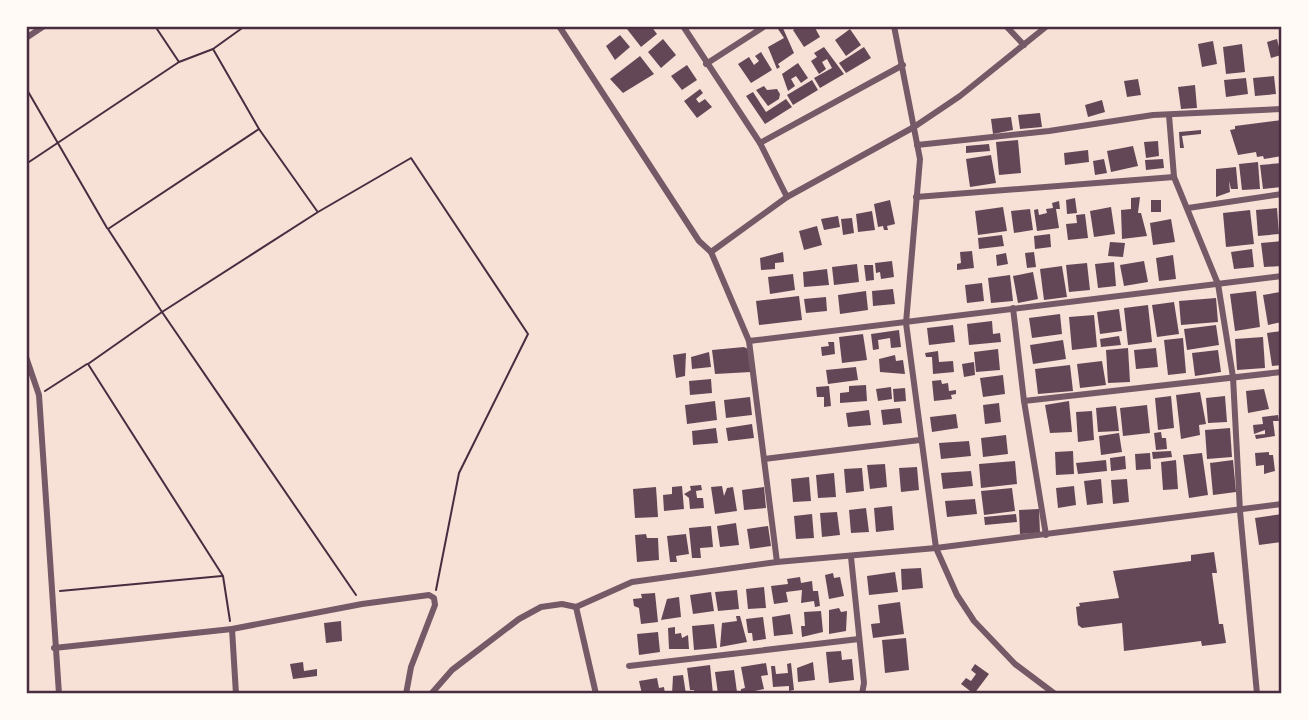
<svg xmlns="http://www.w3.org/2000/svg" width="1308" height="720" font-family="'Exo 2',sans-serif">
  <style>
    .building { fill: #644757 }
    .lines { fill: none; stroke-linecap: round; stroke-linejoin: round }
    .path { stroke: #4a2c40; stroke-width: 2 }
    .minor { stroke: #755966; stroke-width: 6 }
    .neatline { fill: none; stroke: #4a2c40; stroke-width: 2.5 }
  </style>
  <rect width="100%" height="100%" fill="#f7e1d7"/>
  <g class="building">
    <polygon points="630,26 651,26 657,34 641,47 627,29"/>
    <polygon points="776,26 782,26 794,53 778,64 780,67 777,69 768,47 784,38"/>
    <polygon points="799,26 814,26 820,37 804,47 793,30"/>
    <polygon points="850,29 861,45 846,56 835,40"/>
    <polygon points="620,35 630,47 615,60 606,46"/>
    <polygon points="663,39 676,55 661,68 648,52"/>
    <polygon points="1277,39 1281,55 1271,58 1267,42"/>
    <polygon points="1213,41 1217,64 1202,67 1198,44"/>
    <polygon points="1242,44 1245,72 1226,74 1223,47"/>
    <polygon points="824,47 844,74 820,88 814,78 832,68 827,59 822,62 826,69 819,74 811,61 817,57 814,53"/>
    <polygon points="864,47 871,58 846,73 839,63"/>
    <polygon points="761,52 772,70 751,83 738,64 749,57 754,65 759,61 755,56"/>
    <polygon points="640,56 654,74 623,93 610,79"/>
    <polygon points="798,63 808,78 801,83 796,76 791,79 795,86 788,91 782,74"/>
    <polygon points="687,65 697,80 682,90 671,76"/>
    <polygon points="1274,76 1276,94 1255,96 1253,78"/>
    <polygon points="1246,78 1248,94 1226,97 1224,80"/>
    <polygon points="1138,79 1141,95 1127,97 1124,81"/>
    <polygon points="812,80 818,90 793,105 787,95"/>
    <polygon points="1195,85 1197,108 1181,109 1178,87"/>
    <polygon points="764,86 767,90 777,89 780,94 779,99 768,106 756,90"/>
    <polygon points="700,89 703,93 696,99 699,103 705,99 712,107 697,118 684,101"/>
    <polygon points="753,92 766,112 786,99 792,107 765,124 746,96"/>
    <polygon points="1102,100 1105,112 1088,117 1085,105"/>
    <polygon points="1040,113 1042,127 1020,129 1018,115"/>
    <polygon points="1011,117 1013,130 993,134 991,119"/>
    <polygon points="1282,120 1282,156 1264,159 1263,156 1257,157 1256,152 1238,155 1230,130 1235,129 1235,126"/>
    <polygon points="1201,130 1201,134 1182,136 1184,148 1180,148 1179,132"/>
    <polygon points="1018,140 1021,173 999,175 996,142"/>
    <polygon points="1158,141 1159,156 1146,158 1144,142"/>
    <polygon points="989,144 990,151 966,153 966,146"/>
    <polygon points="1133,146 1138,166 1111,172 1107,151"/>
    <polygon points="1088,150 1089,162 1065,165 1064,153"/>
    <polygon points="991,155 996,183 970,187 966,159"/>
    <polygon points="1104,159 1107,173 1095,175 1093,161"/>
    <polygon points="1163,159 1164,168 1146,170 1145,160"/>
    <polygon points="1258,162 1260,189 1242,190 1239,164"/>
    <polygon points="1282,163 1282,187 1263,189 1260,165"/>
    <polygon points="1236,167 1238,189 1231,189 1229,181 1230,192 1216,197 1216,169"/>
    <polygon points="1140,197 1138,213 1141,213 1147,236 1122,239 1121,210 1131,209 1131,198"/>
    <polygon points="1075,198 1077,213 1067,214 1066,200"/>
    <polygon points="890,200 895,224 887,226 888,230 884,230 883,226 878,227 874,204"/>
    <rect x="1151" y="200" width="10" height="12"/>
    <polygon points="1059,201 1060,209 1056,209 1059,228 1037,231 1034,210 1038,209 1039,215 1047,213 1046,209 1053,208 1052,203"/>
    <polygon points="1003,207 1007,231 978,235 975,211"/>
    <polygon points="1111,207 1115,234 1094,237 1090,211"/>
    <polygon points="1277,208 1279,234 1258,236 1256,210"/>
    <polygon points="1030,209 1033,230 1014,233 1011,211"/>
    <polygon points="1250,210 1254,244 1226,247 1223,213"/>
    <polygon points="872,211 875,230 858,232 856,214"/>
    <polygon points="1085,214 1088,238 1068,240 1066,224 1077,223 1076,215"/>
    <polygon points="838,216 840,227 824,230 821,219"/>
    <polygon points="852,218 854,233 843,235 841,219"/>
    <polygon points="1171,219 1175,242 1153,245 1150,223"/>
    <polygon points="817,226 822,245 804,250 799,231"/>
    <polygon points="1050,234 1051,247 1035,249 1034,236"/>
    <polygon points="1002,235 1004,246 979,249 978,238"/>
    <polygon points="1282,241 1282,266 1264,267 1261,243"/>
    <polygon points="1110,242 1125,243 1123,257 1108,256"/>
    <polygon points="1252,249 1254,267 1234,269 1231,252"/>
    <polygon points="972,251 974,268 957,270 957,264 961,263 960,252"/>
    <polygon points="783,252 784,262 775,263 775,269 761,270 760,258"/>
    <polygon points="1034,252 1036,267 1027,268 1025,253"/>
    <polygon points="1006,253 1008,264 997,266 996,255"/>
    <polygon points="1173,255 1176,279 1159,281 1156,258"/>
    <polygon points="892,261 894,277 881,279 880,272 876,273 875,263"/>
    <polygon points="1144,261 1148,282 1124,286 1120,265"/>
    <polygon points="1114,262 1116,286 1098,288 1095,264"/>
    <polygon points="1087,263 1090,290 1069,292 1066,265"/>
    <polygon points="857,264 859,282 834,285 832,267"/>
    <polygon points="864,265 873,265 874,280 866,281"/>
    <polygon points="1062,266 1067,297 1044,300 1040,269"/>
    <polygon points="827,269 829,285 804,287 803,272"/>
    <polygon points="1033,272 1038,299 1018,303 1013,276"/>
    <polygon points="793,274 795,290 770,294 768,277"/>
    <polygon points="1010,275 1013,301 991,303 988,278"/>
    <polygon points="982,283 984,301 967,303 965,285"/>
    <polygon points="893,289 895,304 873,306 872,291"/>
    <polygon points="866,291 868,310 840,314 838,295"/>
    <polygon points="1256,291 1260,327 1235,331 1230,294"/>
    <polygon points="1280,292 1282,322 1268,325 1263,295"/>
    <polygon points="799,296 802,320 759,325 756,301"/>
    <polygon points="826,297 827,311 806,313 804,299"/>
    <polygon points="1216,298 1218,322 1181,325 1179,301"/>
    <polygon points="1174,302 1179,334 1157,337 1152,305"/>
    <polygon points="1148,305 1152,342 1128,345 1124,308"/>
    <polygon points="1119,309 1122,331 1100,334 1097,312"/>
    <polygon points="1060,314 1062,334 1032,338 1029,318"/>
    <polygon points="1094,315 1097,347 1072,350 1069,317"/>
    <polygon points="992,321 993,334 1000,333 1001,342 969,345 967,324"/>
    <polygon points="953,325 955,342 929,345 927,328"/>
    <polygon points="1216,325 1219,345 1187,350 1184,329"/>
    <polygon points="899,330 901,347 891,348 890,338 878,340 879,349 873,350 871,334"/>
    <polygon points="1282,331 1282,365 1272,366 1267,333"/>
    <polygon points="863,334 867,360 842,363 839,337"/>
    <polygon points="1119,336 1121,345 1101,347 1100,339"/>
    <polygon points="1263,337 1265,368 1237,370 1235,339"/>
    <polygon points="1183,338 1186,373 1168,375 1164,340"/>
    <polygon points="1063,340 1066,359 1033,364 1030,345"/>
    <polygon points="828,342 834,342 835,354 822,356 821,347 829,346"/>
    <polygon points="744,347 748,349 751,372 715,374 712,350"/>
    <polygon points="1128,348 1130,382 1108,383 1106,350"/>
    <polygon points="1156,348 1158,367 1136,369 1134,350"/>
    <polygon points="998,349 1000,370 976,372 974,352"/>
    <polygon points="1218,350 1221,372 1195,376 1192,353"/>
    <polygon points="938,351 939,362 953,361 954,372 933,374 932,357 926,357 925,353"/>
    <polygon points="709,352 711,367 692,369 691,357"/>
    <polygon points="686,353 685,376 676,378 673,355"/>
    <polygon points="895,355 896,361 903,360 905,374 880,372 879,359"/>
    <polygon points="1102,361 1106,385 1080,388 1077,364"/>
    <polygon points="974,362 975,375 964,377 962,364"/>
    <polygon points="1070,365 1073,391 1038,394 1035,369"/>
    <polygon points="856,367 858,380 828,384 826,370"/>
    <polygon points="1003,375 1005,394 983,397 980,378"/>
    <polygon points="711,379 712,393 690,395 689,381"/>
    <polygon points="941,380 942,384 948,383 949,391 956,390 956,394 951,395 952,399 934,401 932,381"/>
    <polygon points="866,385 867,401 840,403 840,393 849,392 849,386"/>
    <polygon points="829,386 831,406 824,407 824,397 817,397 816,387"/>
    <polygon points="891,387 892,399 878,401 876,389"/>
    <polygon points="905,388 906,401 894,402 893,389"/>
    <polygon points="1264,389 1269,409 1248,413 1246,391"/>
    <polygon points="1200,392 1206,424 1199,425 1200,435 1181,439 1176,395"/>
    <polygon points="1171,396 1174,428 1158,430 1155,398"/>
    <polygon points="1225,396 1227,422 1208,423 1206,398"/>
    <polygon points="750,397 752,415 726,418 724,400"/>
    <polygon points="715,401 717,420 687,424 685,405"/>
    <polygon points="1069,401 1072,432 1050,433 1045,405"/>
    <polygon points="999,403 1001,422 985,424 983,405"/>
    <polygon points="1147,405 1150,433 1123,436 1120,408"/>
    <polygon points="1116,406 1119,431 1098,432 1096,408"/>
    <polygon points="900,408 902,423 883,425 881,410"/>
    <polygon points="869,410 871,425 848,427 846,413"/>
    <polygon points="1092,411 1094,440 1078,442 1076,412"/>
    <polygon points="956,414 958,428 932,432 930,417"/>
    <polygon points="1278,415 1279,421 1273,421 1275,436 1256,439 1255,435 1265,434 1265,430 1254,434 1253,425 1263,424 1262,417"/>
    <polygon points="752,424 754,438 728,441 726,428"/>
    <polygon points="716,428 718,443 693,445 692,431"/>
    <polygon points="1230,428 1232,457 1207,459 1205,430"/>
    <polygon points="1161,432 1162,438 1166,438 1167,449 1156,450 1154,433"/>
    <polygon points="1119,433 1122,452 1101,455 1099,436"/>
    <polygon points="1006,435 1008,454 983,457 981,438"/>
    <polygon points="969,441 971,456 941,459 939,443"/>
    <polygon points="1073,451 1074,474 1056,475 1055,452"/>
    <polygon points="1171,451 1172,457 1153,459 1152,452"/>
    <polygon points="1269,452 1269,455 1273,455 1275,471 1264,474 1264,465 1256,466 1255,453"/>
    <polygon points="1150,453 1151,469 1136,470 1135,454"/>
    <polygon points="1202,453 1208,495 1189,498 1183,455"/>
    <polygon points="1125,456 1126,469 1111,471 1110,458"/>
    <polygon points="1106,460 1107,471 1078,474 1076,463"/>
    <polygon points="1176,460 1178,489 1163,490 1161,462"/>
    <polygon points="1233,460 1236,492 1213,495 1210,463"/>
    <polygon points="1015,461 1017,484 981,488 979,464"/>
    <polygon points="885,464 887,487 870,489 867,465"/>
    <polygon points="917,467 919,490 901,492 899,468"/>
    <polygon points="862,468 864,491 846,493 844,469"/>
    <polygon points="971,471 973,486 943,489 941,473"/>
    <polygon points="834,473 836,497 818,498 816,475"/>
    <polygon points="809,477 811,501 793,502 791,479"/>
    <polygon points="1101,479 1103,503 1087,505 1084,481"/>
    <polygon points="1127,479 1129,502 1113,504 1111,480"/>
    <polygon points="701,485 702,490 696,491 697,498 703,498 704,508 690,509 689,498 684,494 691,490 690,486"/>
    <polygon points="682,486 684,509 664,511 663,495 672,494 672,487"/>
    <polygon points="722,486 724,496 727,488 733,487 737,511 715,514 711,487"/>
    <polygon points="1074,486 1076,505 1058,508 1056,488"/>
    <polygon points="656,487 658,517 635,518 633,489"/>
    <polygon points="764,487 766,508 744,510 742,490"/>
    <polygon points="1012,488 1015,511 984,515 981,491"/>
    <polygon points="975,499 977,514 947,517 945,501"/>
    <polygon points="892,506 894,530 876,532 874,508"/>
    <polygon points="866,508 869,532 851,533 849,510"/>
    <polygon points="1039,509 1040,533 1020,534 1019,510"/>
    <polygon points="837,512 840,535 822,537 820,513"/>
    <polygon points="812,514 814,538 796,539 794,516"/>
    <polygon points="1016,514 1017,522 985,525 984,517"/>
    <polygon points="1282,514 1282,542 1259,545 1255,518"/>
    <polygon points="736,523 739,545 720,547 717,526"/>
    <polygon points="711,526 713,547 700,548 701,558 692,558 689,528"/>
    <polygon points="768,526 771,546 750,549 747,529"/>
    <polygon points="646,534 647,538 658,538 659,560 637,562 635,535"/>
    <polygon points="686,534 689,554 676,556 677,562 670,562 667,536"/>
    <polygon points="1214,552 1217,573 1212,573 1219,624 1223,624 1226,643 1202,646 1201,641 1124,651 1122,623 1082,628 1078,625 1076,607 1080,606 1079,603 1119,598 1113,571 1191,561 1191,555"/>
    <polygon points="921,568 923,588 902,590 901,569"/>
    <polygon points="895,572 898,592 869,595 867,576"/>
    <polygon points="833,573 834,578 840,577 844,596 829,599 825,575"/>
    <polygon points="800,577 801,583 812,581 813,591 818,591 820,606 815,607 814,601 801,603 802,590 786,592 788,602 774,604 771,586 788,584 787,579"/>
    <polygon points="764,587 766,608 748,609 746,589"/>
    <polygon points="737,590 739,609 718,611 715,592"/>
    <polygon points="711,592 714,611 693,614 690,595"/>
    <polygon points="655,593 658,622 641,624 639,608 634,606 633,599 642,598 641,594"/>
    <polygon points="679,597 681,617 661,620 667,599"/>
    <polygon points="900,602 904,634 873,638 871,624 880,623 878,605"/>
    <polygon points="839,608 841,612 847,611 846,631 829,634 829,610"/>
    <polygon points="821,611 823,632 802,637 801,626 805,626 804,612"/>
    <polygon points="790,614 793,634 774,636 772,617"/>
    <polygon points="736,616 740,616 747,642 720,647 722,623 737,621"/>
    <polygon points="763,617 766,639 753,641 752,633 748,633 746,619"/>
    <polygon points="341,621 342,641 326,643 324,623"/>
    <polygon points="714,624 717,648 694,650 692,626"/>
    <polygon points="675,627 675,634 681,633 682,638 688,635 689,649 669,649 668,628"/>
    <polygon points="658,632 660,652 639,655 637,634"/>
    <polygon points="906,638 909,670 885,673 882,640"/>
    <polygon points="841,651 842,660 852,659 854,680 829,683 826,652"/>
    <polygon points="303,662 304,671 317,669 317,676 293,679 290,664"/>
    <polygon points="813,662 815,680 798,682 797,668"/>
    <polygon points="766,663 768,675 761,676 764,689 741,694 741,689 745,688 741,667"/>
    <polygon points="791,663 794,690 789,691 789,686 773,687 771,666 775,666 776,674 788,673 787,664"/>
    <polygon points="975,664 989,674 974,694 961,684 966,678 971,681 976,674 971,670"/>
    <polygon points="710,665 713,694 695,694 694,690 690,690 687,668"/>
    <polygon points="734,670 737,692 718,694 715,672"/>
    <polygon points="683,675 686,694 672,694 673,676"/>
    <polygon points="657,678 659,688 664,687 665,694 642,694 639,681"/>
  </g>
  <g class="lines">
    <g class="path">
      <polyline points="155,26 179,62 213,49 245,26"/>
      <polyline points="213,49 259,129 317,211"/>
      <polyline points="26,88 107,228"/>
      <polyline points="259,129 108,229 162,312 318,212 411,158 528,334 459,473 436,590"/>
      <polyline points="26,164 179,62"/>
      <polyline points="45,391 87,364"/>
      <polyline points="60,591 222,576"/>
      <polyline points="230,621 223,576 88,364 162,312 356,595"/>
    </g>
    <g class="minor">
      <polyline points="559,26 699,241 711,252"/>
      <polyline points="683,26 760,143 787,197"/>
      <polyline points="894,26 920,159 906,323 936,548 957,595 974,621 1015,664 1055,694"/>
      <polyline points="1006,26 1024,45"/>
      <polyline points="26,38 44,26"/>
      <polyline points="706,64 765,26"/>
      <polyline points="1169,115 1174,177 1218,284 1233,377 1240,511 1257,694"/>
      <polyline points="760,143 903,65"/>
      <polyline points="917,145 1049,131 1153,115 1282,109"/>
      <polyline points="916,197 1174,177"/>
      <polyline points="1188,208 1282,194"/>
      <polyline points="1013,308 1024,401 1046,535"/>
      <polyline points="749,341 1282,276"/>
      <polyline points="26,357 39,395 59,694"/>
      <polyline points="1024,401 1282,372"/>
      <polyline points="764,459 920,440"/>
      <polyline points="851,557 864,683 862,694"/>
      <polyline points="777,562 749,341 711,252 787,197 914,127 960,96 1047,26"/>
      <polyline points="576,607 596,694"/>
      <polyline points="232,629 236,694"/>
      <polyline points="54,648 232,629 362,604 429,595 434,598 435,605 411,667 406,694"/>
      <polyline points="629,666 859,639"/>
      <polyline points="431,694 452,670 519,619 541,607 562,604 576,607 632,582 777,562 936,548 1282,504"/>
    </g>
  </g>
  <rect width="1308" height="720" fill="none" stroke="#fffaf5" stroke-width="56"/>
  <rect x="28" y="28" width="1252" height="664" class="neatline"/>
</svg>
